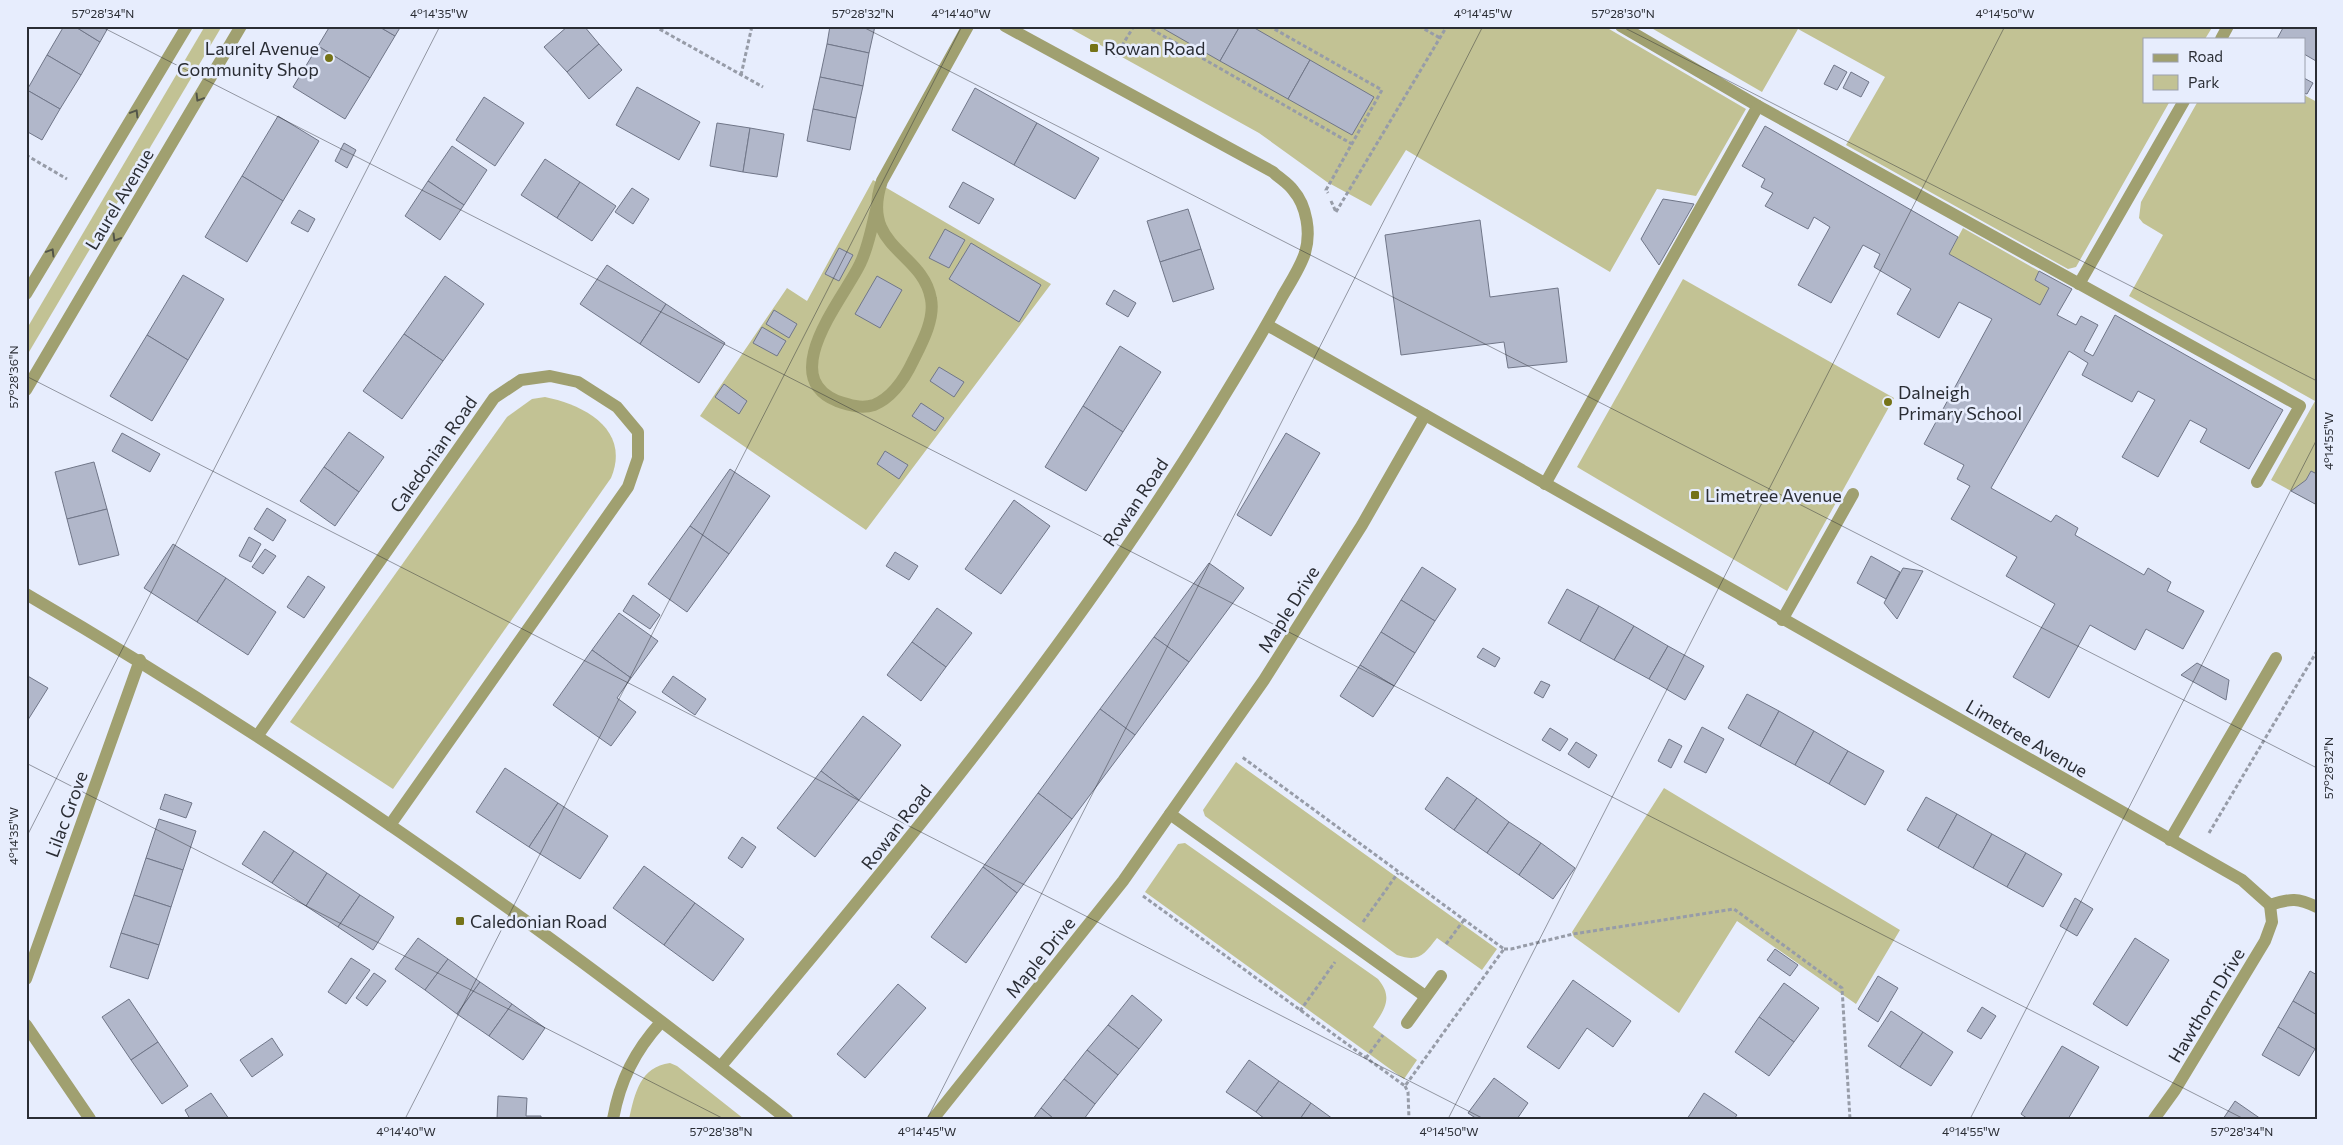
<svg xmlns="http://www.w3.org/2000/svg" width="2343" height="1145" font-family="Commissioner,sans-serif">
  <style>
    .green { fill: #c2c294 }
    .building { fill: #b1b7ca; stroke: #707688 }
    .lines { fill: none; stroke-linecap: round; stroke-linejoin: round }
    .path { stroke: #979ca8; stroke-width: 3; stroke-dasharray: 4 2.5; stroke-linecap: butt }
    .minor { stroke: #a0a070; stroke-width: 12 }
    .oneway { stroke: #535549 }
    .ticks { fill: none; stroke: #2a2d34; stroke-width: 1; stroke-opacity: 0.45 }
    .poi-dot { fill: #757318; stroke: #e7edfd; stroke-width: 2 }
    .labels { text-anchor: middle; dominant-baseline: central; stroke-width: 5; stroke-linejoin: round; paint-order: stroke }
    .poi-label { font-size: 18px; fill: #2a2d34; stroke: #e7edfd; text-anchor: start }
    .street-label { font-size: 18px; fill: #2a2d34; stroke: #e7edfd }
    .neatline { fill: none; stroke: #2a2d34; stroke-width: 2 }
    .ticks-label { font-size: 12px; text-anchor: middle; fill: #2a2d34 }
  </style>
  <rect width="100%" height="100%" fill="#e7edfd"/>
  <g class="green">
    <polygon points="205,26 222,26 26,357 26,330"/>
    <polygon points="1066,26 1604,26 1746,109 1696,196 1657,189 1610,272 1406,150 1371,206 1327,182 1259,133"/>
    <polygon points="1648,26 2213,26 2205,39 2144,39 2144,101 2170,101 2076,267 2068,269 1846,145 1885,77 1798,29 1762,92"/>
    <polygon points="2304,95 2317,102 2317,505 2271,480 2315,401 2129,296 2163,235 2143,223 2139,218 2141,202 2198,101 2304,101"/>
    <polygon points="873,180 1051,284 866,530 700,416 787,288 807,301"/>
    <polygon points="1963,228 2039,271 2035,280 2049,288 2040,305 1949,254"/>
    <polygon points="1683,279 1894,398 1787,591 1577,467"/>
    <path d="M 545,397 C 585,405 631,430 611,478 L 393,789 L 290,722 L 507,417 L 532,399 Z"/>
    <path d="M 1236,762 L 1497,949 L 1482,970 L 1437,938 C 1424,954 1420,963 1397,955 L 1205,816 L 1203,810 Z"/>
    <polygon points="1664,788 1900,930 1856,1004 1737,921 1679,1013 1574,937 1572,932"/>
    <path d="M 1185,843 L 1378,979 C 1394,998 1384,1010 1373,1027 L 1417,1060 L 1404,1079 L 1145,892 L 1178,844 Z"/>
    <path d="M 670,1063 L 677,1066 L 744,1119 L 629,1119 C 635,1093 640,1067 670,1063 Z"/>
  </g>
  <g class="building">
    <polygon points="64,26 74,26 100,42 81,75 47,55"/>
    <polygon points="74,26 109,26 100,42"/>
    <polygon points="330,26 378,26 395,36 370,78 318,46"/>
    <polygon points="378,26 401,26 395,36"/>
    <polygon points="568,26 584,26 599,44 567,72 544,47"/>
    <polygon points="830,26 875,26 869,53 827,44"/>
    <polygon points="1159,26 1240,26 1220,61"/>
    <polygon points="1240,26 1251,26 1310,60 1288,99 1220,61"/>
    <polygon points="2284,26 2317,26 2316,61 2304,54 2304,39 2277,39"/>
    <polygon points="599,44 622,70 589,99 567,72"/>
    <polygon points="827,44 869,53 863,86 820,77"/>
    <polygon points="318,46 370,78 345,119 293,87"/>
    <polygon points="47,55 81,75 60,109 27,90"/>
    <polygon points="1310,60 1374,97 1352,135 1288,99"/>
    <polygon points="1834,65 1847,72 1837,90 1824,84"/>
    <polygon points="1851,72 1869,82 1861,97 1843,88"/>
    <polygon points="820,77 863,86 856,118 813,109"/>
    <polygon points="2304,78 2313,83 2307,94 2304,93"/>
    <polygon points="637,87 700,122 679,160 616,125"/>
    <polygon points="975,88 1037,123 1014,165 952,130"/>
    <polygon points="27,90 60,109 42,140 26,131"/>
    <polygon points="484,97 524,123 495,166 456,140"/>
    <polygon points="813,109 856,118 850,150 807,141"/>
    <polygon points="278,116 319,141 283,201 242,176"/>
    <polygon points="717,123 750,128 743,172 710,166"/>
    <polygon points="1037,123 1099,158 1075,199 1014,165"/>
    <polygon points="1765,126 1958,237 1949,254 2040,305 2049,288 2035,280 2039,271 2072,289 2057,315 2076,325 2081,316 2098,325 2084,351 2093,356 2115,315 2283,410 2249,469 2200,442 2207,429 2190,420 2158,477 2122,457 2155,400 2138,391 2132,402 2082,375 2088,363 2069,351 1991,488 2051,522 2056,515 2078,528 2075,535 2144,575 2148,568 2171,582 2167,591 2204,611 2183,649 2146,629 2135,650 2090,625 2049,698 2013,677 2055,604 2006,576 2017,557 1951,519 1970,486 1957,479 1964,465 1924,444 1992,319 1959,302 1939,338 1897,314 1911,289 1874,267 1880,254 1863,245 1831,303 1798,285 1830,227 1814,217 1808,229 1765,206 1773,193 1761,187 1765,179 1742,166"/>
    <polygon points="750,128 784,134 777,177 743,172"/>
    <polygon points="344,143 356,150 347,168 335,161"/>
    <polygon points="452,146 487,170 464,205 428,181"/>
    <polygon points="545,159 580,182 557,218 521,195"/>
    <polygon points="242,176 283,201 247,262 205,237"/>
    <polygon points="428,181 464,205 440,240 405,216"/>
    <polygon points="580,182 616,206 592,241 557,218"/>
    <polygon points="963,182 994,199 979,224 949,207"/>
    <polygon points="632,188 649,199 633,224 615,212"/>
    <polygon points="1663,199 1694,204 1659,265 1641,239"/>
    <polygon points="1188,209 1201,249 1160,262 1147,221"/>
    <polygon points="299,210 315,219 308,232 291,223"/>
    <polygon points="1480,220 1490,297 1558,288 1567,362 1508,368 1504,342 1401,355 1385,235"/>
    <polygon points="945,229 965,240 949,268 929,258"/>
    <polygon points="971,243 1041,285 1019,322 949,279"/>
    <polygon points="839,248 853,255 839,281 825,274"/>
    <polygon points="1201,249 1214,289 1173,302 1160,262"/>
    <polygon points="607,265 666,304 640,344 580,304"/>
    <polygon points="183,275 224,299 188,360 147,335"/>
    <polygon points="445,276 484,304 443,361 404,334"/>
    <polygon points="877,276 902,290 880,328 855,314"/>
    <polygon points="1114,290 1136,303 1128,317 1106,304"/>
    <polygon points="666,304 725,343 699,383 640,344"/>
    <polygon points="774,310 797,324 789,338 766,324"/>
    <polygon points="762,327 786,341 777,356 753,343"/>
    <polygon points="404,334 443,361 402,419 363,391"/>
    <polygon points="147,335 188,360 152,421 110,396"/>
    <polygon points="1120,346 1161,372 1123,432 1083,406"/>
    <polygon points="939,367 964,382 954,397 930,381"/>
    <polygon points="724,384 747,401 739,414 715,397"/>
    <polygon points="921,403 944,418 935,431 912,416"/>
    <polygon points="1083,406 1123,432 1086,491 1045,467"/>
    <polygon points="349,432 384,457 359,492 324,467"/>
    <polygon points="122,433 160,454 150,472 112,451"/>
    <polygon points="1286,433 1320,453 1271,536 1237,515"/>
    <polygon points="885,451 908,465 899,479 877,464"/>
    <polygon points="94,462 107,509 67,519 55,472"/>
    <polygon points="324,467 359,492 335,526 300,501"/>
    <polygon points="730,469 770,496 729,554 690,526"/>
    <polygon points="2311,471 2317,474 2317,505 2291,491 2306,480"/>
    <polygon points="1014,500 1050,526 1001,594 965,569"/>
    <polygon points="267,508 286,520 273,541 254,529"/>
    <polygon points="107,509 119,555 79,565 67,519"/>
    <polygon points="690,526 729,554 687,612 648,584"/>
    <polygon points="249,537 261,544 251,562 239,556"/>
    <polygon points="173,544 226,578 197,622 144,588"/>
    <polygon points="265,549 276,556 263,574 252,567"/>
    <polygon points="895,552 918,566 909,580 886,566"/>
    <polygon points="1871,556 1900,572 1886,599 1857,583"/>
    <polygon points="1209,563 1244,588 1189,662 1154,637"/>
    <polygon points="1422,567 1456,589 1435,621 1401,600"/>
    <polygon points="1903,568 1923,571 1897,619 1884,603"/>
    <polygon points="308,576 325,587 304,618 287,607"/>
    <polygon points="226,578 276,612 248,655 197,622"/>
    <polygon points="1567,589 1599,606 1580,641 1548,623"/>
    <polygon points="633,595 660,615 650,629 623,611"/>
    <polygon points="1401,600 1435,621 1415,653 1381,632"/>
    <polygon points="1599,606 1634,626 1614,660 1580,641"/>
    <polygon points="937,608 972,633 946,667 912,642"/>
    <polygon points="619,613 658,641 631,678 592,650"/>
    <polygon points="1634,626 1668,646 1649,679 1614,660"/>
    <polygon points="1381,632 1415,653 1394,686 1360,665"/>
    <polygon points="1154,637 1189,662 1135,735 1100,709"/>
    <polygon points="912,642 946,667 921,701 887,675"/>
    <polygon points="1668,646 1704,666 1685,700 1649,679"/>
    <polygon points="1483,648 1500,658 1495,667 1477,657"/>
    <polygon points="592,650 631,678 617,698 636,712 611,746 553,705"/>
    <polygon points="2197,663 2229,680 2226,700 2181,675"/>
    <polygon points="1360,665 1394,686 1373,717 1340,696"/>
    <polygon points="26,675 48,688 26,723"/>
    <polygon points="673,676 706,699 695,715 662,692"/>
    <polygon points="1541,681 1550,685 1543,698 1534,693"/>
    <polygon points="1747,694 1779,711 1760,746 1728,728"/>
    <polygon points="1100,709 1135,735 1072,819 1038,793"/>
    <polygon points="1779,711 1814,731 1795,765 1760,746"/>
    <polygon points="863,716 901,745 859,800 821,771"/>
    <polygon points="1702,727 1724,739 1706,773 1684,762"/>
    <polygon points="1550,728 1568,739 1560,751 1542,740"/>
    <polygon points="1814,731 1848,751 1829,784 1795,765"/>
    <polygon points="1669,739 1682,746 1671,768 1658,761"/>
    <polygon points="1576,742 1597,755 1589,768 1568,754"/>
    <polygon points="1848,751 1884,771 1865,805 1829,784"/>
    <polygon points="505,768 558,803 529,847 476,812"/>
    <polygon points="821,771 859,800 815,857 777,828"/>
    <polygon points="1447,777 1477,798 1454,830 1425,809"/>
    <polygon points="1038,793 1072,819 1017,893 983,867"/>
    <polygon points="165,794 192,803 186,818 160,809"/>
    <polygon points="1926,797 1957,814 1938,848 1907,830"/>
    <polygon points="1477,798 1509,822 1487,853 1454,830"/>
    <polygon points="558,803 608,836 580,879 529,847"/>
    <polygon points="1957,814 1992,834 1973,868 1938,848"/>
    <polygon points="159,819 196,831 183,870 146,858"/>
    <polygon points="1509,822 1541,843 1519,875 1487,853"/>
    <polygon points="264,831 294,851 272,883 242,864"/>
    <polygon points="1992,834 2026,853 2007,887 1973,868"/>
    <polygon points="742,837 756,847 742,868 728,858"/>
    <polygon points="1541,843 1575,868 1553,899 1519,875"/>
    <polygon points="294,851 327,873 306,906 272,883"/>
    <polygon points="2026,853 2062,874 2043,907 2007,887"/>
    <polygon points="146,858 183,870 171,907 134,895"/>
    <polygon points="644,866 695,903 664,945 613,908"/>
    <polygon points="983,867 1017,893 966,963 931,937"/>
    <polygon points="327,873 360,895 338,927 306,906"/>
    <polygon points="134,895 171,907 159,945 121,933"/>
    <polygon points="360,895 394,917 373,950 338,927"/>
    <polygon points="2075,898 2093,909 2077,936 2060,926"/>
    <polygon points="695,903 744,939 713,981 664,945"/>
    <polygon points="121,933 159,945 148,979 110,967"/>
    <polygon points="418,938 448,959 425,990 395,969"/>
    <polygon points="2135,938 2169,960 2127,1026 2093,1004"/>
    <polygon points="1775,949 1798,965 1790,976 1767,960"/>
    <polygon points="351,958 370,970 346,1004 328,992"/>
    <polygon points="448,959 480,982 457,1014 425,990"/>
    <polygon points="2310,971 2317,975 2317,1015 2293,1001"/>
    <polygon points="374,973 386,981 367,1006 356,998"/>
    <polygon points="1878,976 1898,988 1878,1022 1858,1009"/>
    <polygon points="1573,980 1631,1021 1613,1047 1587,1028 1559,1069 1527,1047"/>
    <polygon points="480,982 512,1004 489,1036 457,1014"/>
    <polygon points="1784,983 1819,1008 1794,1042 1759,1017"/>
    <polygon points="898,984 926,1008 865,1078 837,1054"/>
    <polygon points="1132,995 1162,1020 1139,1049 1108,1025"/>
    <polygon points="129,999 158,1042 131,1060 102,1017"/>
    <polygon points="2293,1001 2317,1015 2317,1045 2315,1049 2278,1027"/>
    <polygon points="512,1004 545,1028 523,1060 489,1036"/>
    <polygon points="1982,1007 1996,1016 1981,1039 1967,1031"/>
    <polygon points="1891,1011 1923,1032 1900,1067 1868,1046"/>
    <polygon points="1759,1017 1794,1042 1769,1076 1735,1052"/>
    <polygon points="1108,1025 1139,1049 1118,1075 1087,1050"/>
    <polygon points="2278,1027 2315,1049 2299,1076 2262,1055"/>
    <polygon points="1923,1032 1953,1052 1931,1086 1900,1067"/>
    <polygon points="272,1038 283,1055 252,1077 240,1060"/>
    <polygon points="158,1042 188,1086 162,1104 131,1060"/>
    <polygon points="2062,1046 2099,1067 2068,1119 2028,1119 2021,1114"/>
    <polygon points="1087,1050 1118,1075 1095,1104 1064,1079"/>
    <polygon points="1249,1060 1279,1081 1256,1112 1226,1092"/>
    <polygon points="1494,1078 1528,1103 1517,1119 1477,1119 1468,1113"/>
    <polygon points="1064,1079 1095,1104 1084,1119 1054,1119 1041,1108"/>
    <polygon points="1279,1081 1311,1103 1300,1119 1265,1119 1256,1112"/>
    <polygon points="211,1093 229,1119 190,1119 185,1110"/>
    <polygon points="1704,1093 1737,1115 1734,1119 1687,1119"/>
    <polygon points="498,1096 527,1098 526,1116 541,1116 541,1119 497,1119"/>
    <polygon points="2235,1101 2261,1119 2223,1119"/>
    <polygon points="1311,1103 1333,1119 1300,1119"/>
    <polygon points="1041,1108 1054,1119 1033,1119"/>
  </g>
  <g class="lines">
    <g class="path">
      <polyline points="654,26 763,87"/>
      <polyline points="1146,26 1352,144"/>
      <polyline points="1269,26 1382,90 1326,190 1328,193"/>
      <polyline points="1419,26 1440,38"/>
      <polyline points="1115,57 1134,26"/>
      <polyline points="741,75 752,26"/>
      <polyline points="26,155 67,179"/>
      <polyline points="1331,201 1336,212"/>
      <polyline points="1336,212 1447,26"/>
      <polyline points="2209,833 2317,651"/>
      <polyline points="1143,896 1405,1086 1504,949 1242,757"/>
      <polyline points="1363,922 1398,873"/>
      <polyline points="1446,944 1464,920"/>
      <polyline points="1504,949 1511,949 1573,934 1734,909 1842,988 1850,1119"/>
      <polyline points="1300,1011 1335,962"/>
      <polyline points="1366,1058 1383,1035"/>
      <polyline points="1405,1086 1408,1092 1409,1119"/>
    </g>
    <g class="minor">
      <polyline points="1621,26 1758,106 2300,406 2257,482"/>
      <polyline points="2221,39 2228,26"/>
      <path d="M 877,206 C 872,225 869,246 860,264 C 844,298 776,376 837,401 C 849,405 861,409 874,405 C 893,397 905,378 913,361 C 922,343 935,319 931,299 C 923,251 859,248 882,181 L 968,26"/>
      <polyline points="2079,284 2184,101"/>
      <polyline points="26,294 187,26"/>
      <polyline points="1267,325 2242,880 2270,905"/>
      <polyline points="26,390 241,26"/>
      <polyline points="1545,484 1758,106"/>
      <path d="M 26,594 C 292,749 545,927 787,1119"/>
      <polyline points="1782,620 1853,494"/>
      <polyline points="258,735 494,398 521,380 550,376 578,382 617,407 638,432 638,458 628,487 390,825"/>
      <polyline points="1170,814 1425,996"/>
      <polyline points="2170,840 2276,658"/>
      <path d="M 2270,905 C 2291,898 2298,898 2317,907"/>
      <polyline points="26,979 140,660"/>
      <polyline points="1407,1023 1441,976"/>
      <polyline points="26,1025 90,1119"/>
      <path d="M 721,1066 C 896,857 1072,645 1215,411 C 1238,373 1261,336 1282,297 C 1290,283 1300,268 1305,253 C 1311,233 1307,206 1293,190 C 1288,183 1279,178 1273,172 L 1005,26"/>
      <path d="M 613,1119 C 620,1080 635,1051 661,1022"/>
      <polyline points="933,1119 1123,881 1264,680 1362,525 1425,415"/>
      <polyline points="2154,1119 2175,1090 2265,941 2272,922 2270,905"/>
    </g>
  </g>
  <defs><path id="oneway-chevron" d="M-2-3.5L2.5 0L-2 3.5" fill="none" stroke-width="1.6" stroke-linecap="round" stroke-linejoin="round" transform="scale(1.25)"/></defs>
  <g class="oneway">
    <use href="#oneway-chevron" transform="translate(199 98) rotate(121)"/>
    <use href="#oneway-chevron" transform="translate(135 113) rotate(-59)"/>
    <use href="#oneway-chevron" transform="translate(116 238) rotate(121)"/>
    <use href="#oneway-chevron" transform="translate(51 252) rotate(-59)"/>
  </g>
  <path class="ticks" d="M 100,26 L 2244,1119M 861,26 L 2317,768M 1621,26 L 2317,381M 26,376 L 1484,1119M 26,763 L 724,1119M 26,838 L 440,26M 405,1119 L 962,26M 927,1119 L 1483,26M 1448,1119 L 2005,26M 1970,1119 L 2317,439"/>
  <g class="poi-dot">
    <rect x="1089" y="43" width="10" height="10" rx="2.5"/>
    <circle cx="329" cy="58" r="5"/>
    <circle cx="1888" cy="402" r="5"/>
    <rect x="1690" y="490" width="10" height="10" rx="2.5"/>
    <rect x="455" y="916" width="10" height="10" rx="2.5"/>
  </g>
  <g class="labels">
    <g class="poi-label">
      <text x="319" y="48" text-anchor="end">Laurel Avenue<tspan x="319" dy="21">Community Shop</tspan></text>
      <text x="1104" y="48">Rowan Road</text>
      <text x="1898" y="392">Dalneigh<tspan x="1898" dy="21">Primary School</tspan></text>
      <text x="1705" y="495">Limetree Avenue</text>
      <text x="470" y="921">Caledonian Road</text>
    </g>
    <g class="street-label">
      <text transform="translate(119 199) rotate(-59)">Laurel Avenue</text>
      <text transform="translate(433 454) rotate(-55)">Caledonian Road</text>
      <text transform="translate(1135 502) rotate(-56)">Rowan Road</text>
      <text transform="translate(1288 609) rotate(-58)">Maple Drive</text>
      <text transform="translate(2027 738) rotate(30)">Limetree Avenue</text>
      <text transform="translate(66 814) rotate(-70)">Lilac Grove</text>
      <text transform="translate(896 827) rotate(-52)">Rowan Road</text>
      <text transform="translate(1040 957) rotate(-51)">Maple Drive</text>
      <text transform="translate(2206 1005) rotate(-59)">Hawthorn Drive</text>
    </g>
  </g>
  <rect width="2343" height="1145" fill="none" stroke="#e7edfd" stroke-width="55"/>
  <rect x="2143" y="38" width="162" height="65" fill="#e7edfd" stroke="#9ba0ad"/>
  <rect x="2153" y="54" width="25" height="8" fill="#a0a070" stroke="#9ba0ad"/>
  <text x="2188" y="62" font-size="15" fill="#2a2d34">Road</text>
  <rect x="2153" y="75" width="25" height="15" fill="#c2c294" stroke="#9ba0ad"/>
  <text x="2188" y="88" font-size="15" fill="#2a2d34">Park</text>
  <rect x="28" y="28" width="2288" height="1090" class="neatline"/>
  <g class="ticks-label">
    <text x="103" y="18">57°28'34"N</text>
    <text x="439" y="18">4°14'35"W</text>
    <text x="863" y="18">57°28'32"N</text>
    <text x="961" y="18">4°14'40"W</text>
    <text x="1483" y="18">4°14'45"W</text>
    <text x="1623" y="18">57°28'30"N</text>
    <text x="2005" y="18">4°14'50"W</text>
    <text transform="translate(14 377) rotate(-90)" y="4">57°28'36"N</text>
    <text transform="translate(2329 441) rotate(-90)" y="4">4°14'55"W</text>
    <text transform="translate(2329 768) rotate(-90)" y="4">57°28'32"N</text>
    <text transform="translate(14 836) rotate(-90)" y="4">4°14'35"W</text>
    <text x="406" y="1136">4°14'40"W</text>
    <text x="721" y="1136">57°28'38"N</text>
    <text x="927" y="1136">4°14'45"W</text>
    <text x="1449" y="1136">4°14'50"W</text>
    <text x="1971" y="1136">4°14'55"W</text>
    <text x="2242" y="1136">57°28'34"N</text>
  </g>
</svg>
